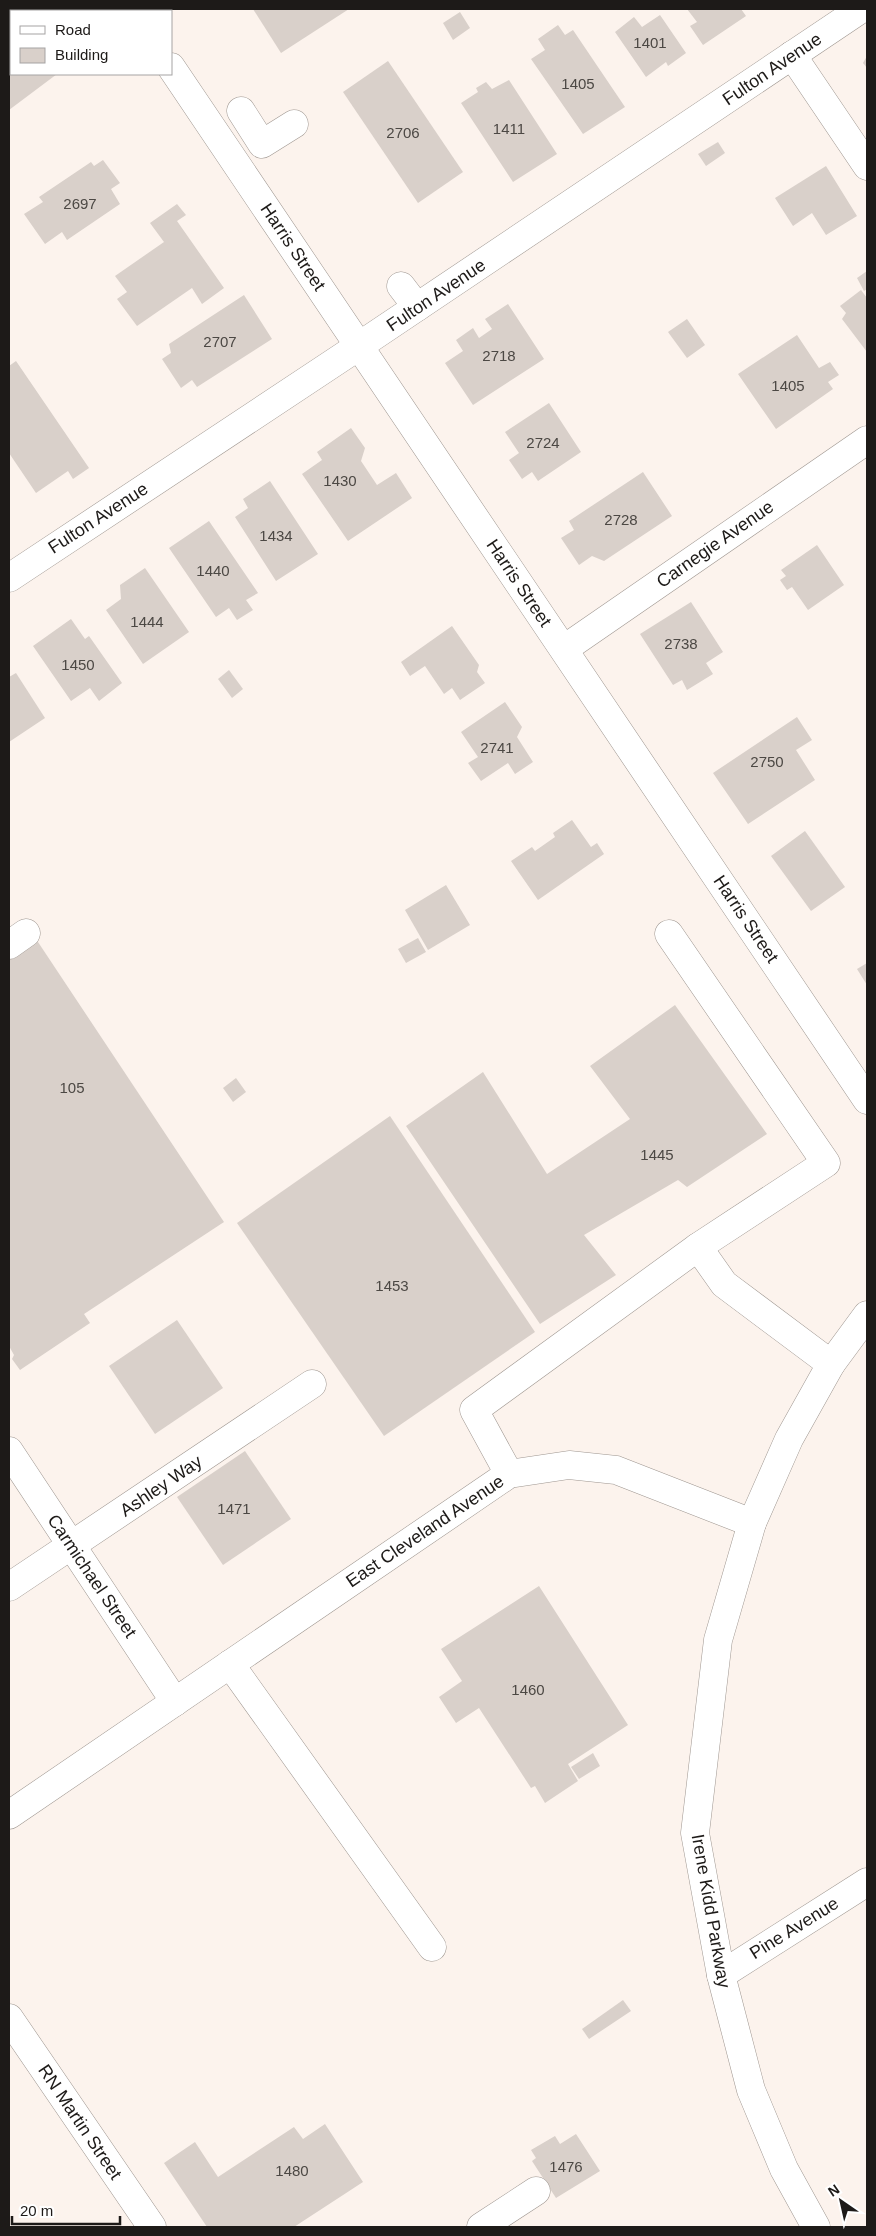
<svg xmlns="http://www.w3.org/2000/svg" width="876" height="2236" font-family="Arial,sans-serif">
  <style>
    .building { fill: #d9d0ca }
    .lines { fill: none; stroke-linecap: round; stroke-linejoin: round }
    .minor-casing { stroke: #9e9690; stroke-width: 29 }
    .major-casing { stroke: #9e9690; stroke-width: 29 }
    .minor { stroke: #fff; stroke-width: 28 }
    .major { stroke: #fff; stroke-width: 28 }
    .labels { text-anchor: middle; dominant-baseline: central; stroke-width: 4; stroke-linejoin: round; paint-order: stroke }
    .number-label { font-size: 15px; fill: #4c4844 }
    .street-label { font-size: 18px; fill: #1d1a18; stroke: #fff }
  </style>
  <rect width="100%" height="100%" fill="#fcf3ed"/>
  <g class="building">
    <polygon points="14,9 27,9 29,11 11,11 11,74 57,74 9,110 9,13"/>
    <polygon points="253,9 349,9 281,53"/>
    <polygon points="687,9 741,9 746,16 703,45 690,26 697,22"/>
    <polygon points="460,12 470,28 453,40 443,23"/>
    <polygon points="660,15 686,53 668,66 666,62 646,77 615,32 634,17 642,27"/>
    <polygon points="558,25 565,35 573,30 625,107 583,134 531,59 545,50 538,39"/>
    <polygon points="867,56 867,68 863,63"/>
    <polygon points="388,61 463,172 418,203 343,92"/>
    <polygon points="509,80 557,154 513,182 461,103 478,92 476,88 486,82 492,89"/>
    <polygon points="718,142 725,153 706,166 698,154"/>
    <polygon points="103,160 120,183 111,189 120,204 67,240 62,232 45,244 24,214 43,202 39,197 91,162 94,166"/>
    <polygon points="826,166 857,216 826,235 812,213 793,226 775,198"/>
    <polygon points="177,204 186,215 177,221 224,288 202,304 192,288 137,326 117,299 127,292 115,276 164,242 150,223"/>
    <polygon points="867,271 867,289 864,291 857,278"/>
    <polygon points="861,290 867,298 867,352 842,319 846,313 840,306"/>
    <polygon points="244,295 272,339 197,387 192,380 181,388 162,359 171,353 169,344"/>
    <polygon points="508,304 544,359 473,405 445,363 463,351 456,340 473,328 479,338 492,329 485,319"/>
    <polygon points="687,319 705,345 687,358 668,332"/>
    <polygon points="797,335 819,368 830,362 839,375 828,382 833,389 776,429 738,374"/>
    <polygon points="16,361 89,468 73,479 68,471 36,493 9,453 9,366"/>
    <polygon points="549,403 581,452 538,481 532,472 522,479 509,460 519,453 505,432"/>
    <polygon points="351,428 365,448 361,461 377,485 396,473 412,498 348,541 302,474 322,460 317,452"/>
    <polygon points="643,472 672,516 604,561 592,556 579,565 561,538 574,530 569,521"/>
    <polygon points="270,481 318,554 276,581 235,517 248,508 243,499"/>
    <polygon points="209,521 258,593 246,600 253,610 237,620 229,608 216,617 169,548"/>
    <polygon points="817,545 844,585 808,610 792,587 787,590 780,580 786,576 781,570"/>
    <polygon points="145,568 189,632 143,664 106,610 121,599 120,585"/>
    <polygon points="691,602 723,652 706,663 713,674 687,690 682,680 673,685 640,634"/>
    <polygon points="71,619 85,639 89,636 122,683 99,701 90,688 71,701 33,646"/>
    <polygon points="452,626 479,665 477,672 485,683 460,700 452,688 444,694 425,666 410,676 401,662"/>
    <polygon points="229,670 243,689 232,698 218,679"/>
    <polygon points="16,673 45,718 9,742 9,677"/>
    <polygon points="505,702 522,727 517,737 533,762 515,774 508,763 481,781 468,763 478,757 461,732"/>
    <polygon points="797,717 812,740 796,750 815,780 748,824 713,773"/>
    <polygon points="572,820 591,847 597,843 604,854 538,900 511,861 532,847 535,851 555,837 553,833"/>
    <polygon points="805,831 845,887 811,911 771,856"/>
    <polygon points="446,885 470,925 428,950 405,910"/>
    <polygon points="34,936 224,1222 84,1314 90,1323 20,1370 12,1359 14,1355 9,1346 9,953"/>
    <polygon points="418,938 426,952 406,963 398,949"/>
    <polygon points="867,963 867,985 857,969"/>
    <polygon points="675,1005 767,1134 687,1187 678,1180 584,1235 616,1275 540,1324 406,1126 483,1072 547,1174 630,1119 590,1066"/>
    <polygon points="236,1078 246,1092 233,1102 223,1088"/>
    <polygon points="390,1116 535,1332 384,1436 237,1223"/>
    <polygon points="177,1320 223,1388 155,1434 109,1366"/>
    <polygon points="245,1451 291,1519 223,1565 177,1497"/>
    <polygon points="539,1586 628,1725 568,1764 578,1781 545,1803 535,1786 531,1788 479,1708 456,1723 439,1697 462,1681 441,1649"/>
    <polygon points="593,1753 600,1766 579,1779 571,1767"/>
    <polygon points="623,2000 631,2011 589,2039 582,2029"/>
    <polygon points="325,2124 363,2182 294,2227 207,2227 164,2163 195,2142 218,2177 294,2127 303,2139"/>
    <polygon points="576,2134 600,2171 556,2198 532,2161 536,2158 531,2150 555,2136 560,2144"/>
  </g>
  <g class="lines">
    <g class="minor-casing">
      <g id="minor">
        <polyline points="134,9 135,11"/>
        <polyline points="792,55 867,166"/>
        <polyline points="171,67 867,1100"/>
        <polyline points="241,111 262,144 294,124"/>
        <polyline points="401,286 417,307"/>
        <polyline points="9,578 359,346 861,9"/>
        <polyline points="564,649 867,440"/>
        <polyline points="669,934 826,1163 698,1247"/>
        <polyline points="9,945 26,933"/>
        <polyline points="9,1451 175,1702"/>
        <polyline points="509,1474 474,1410 698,1247 724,1284 831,1364"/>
        <polyline points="9,1587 312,1384"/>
        <polyline points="230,1664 432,1947"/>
        <polyline points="9,1815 509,1474 569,1465 616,1470 752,1523"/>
        <polyline points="721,1975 867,1882"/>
        <polyline points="9,2018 152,2227"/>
        <polyline points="481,2227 536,2191"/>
      </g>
    </g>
    <g class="major-casing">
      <polyline id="major" points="816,2227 784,2169 751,2090 721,1975 695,1833 718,1640 752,1523 789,1439 831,1364 867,1315"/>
    </g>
    <use href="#minor" class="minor"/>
    <use href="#major" class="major"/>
  </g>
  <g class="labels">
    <g class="number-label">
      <text x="650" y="42">1401</text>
      <text x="578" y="83">1405</text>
      <text x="509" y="128">1411</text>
      <text x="403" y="132">2706</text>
      <text x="80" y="203">2697</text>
      <text x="220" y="341">2707</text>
      <text x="499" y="355">2718</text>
      <text x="788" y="385">1405</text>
      <text x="543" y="442">2724</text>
      <text x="340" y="480">1430</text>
      <text x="621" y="519">2728</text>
      <text x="276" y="535">1434</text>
      <text x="213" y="570">1440</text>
      <text x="147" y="621">1444</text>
      <text x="681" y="643">2738</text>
      <text x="78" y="664">1450</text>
      <text x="497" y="747">2741</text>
      <text x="767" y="761">2750</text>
      <text x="72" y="1087">105</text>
      <text x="657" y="1154">1445</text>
      <text x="392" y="1285">1453</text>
      <text x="234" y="1508">1471</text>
      <text x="528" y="1689">1460</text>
      <text x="566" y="2166">1476</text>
      <text x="292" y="2170">1480</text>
    </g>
    <g class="street-label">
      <text transform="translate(772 69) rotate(-34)">Fulton Avenue</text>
      <text transform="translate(293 247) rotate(56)">Harris Street</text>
      <text transform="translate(436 295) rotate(-34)">Fulton Avenue</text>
      <text transform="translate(98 518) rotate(-33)">Fulton Avenue</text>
      <text transform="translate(715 544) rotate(-35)">Carnegie Avenue</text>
      <text transform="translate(519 583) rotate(56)">Harris Street</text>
      <text transform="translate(746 919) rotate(56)">Harris Street</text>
      <text transform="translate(161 1486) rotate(-34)">Ashley Way</text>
      <text transform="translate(425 1531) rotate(-34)">East Cleveland Avenue</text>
      <text transform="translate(92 1576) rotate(56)">Carmichael Street</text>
      <text transform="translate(711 1911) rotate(80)">Irene Kidd Parkway</text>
      <text transform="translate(794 1928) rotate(-32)">Pine Avenue</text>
      <text transform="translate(80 2122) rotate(56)">RN Martin Street</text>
    </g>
  </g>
  <rect width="876" height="2236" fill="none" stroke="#1d1a18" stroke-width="20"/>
  <rect x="10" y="10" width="162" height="65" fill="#ffffff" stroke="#a5a3a3"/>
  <rect x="20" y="26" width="25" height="8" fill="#ffffff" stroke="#a5a3a3"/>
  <text x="55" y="35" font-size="15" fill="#1d1a18">Road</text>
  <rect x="20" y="48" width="25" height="15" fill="#d9d0ca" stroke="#a5a3a3"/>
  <text x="55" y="60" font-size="15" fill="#1d1a18">Building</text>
  <g transform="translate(841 2201) rotate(326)" stroke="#ffffff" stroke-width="4" paint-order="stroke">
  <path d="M0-4L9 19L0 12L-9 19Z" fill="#1d1a18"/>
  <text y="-8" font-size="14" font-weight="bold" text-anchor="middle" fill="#1d1a18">N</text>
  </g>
  <path d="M12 2216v8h108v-8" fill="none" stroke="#1d1a18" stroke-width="2.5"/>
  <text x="20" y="2216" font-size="15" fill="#1d1a18" stroke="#ffffff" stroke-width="4" paint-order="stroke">20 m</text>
</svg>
